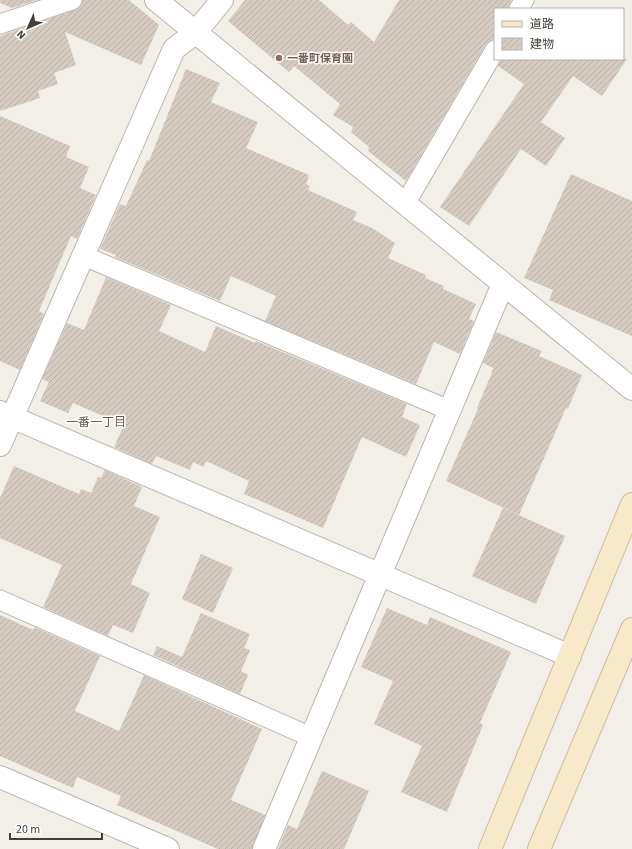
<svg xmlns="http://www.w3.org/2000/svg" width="632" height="849" font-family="'Source Sans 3','Noto Sans JP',sans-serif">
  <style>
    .building { fill: url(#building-hatch) }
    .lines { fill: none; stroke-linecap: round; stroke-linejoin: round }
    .lane-casing { stroke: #bcb4ab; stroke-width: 21 }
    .street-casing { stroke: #bcb4ab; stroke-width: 24 }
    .secondary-casing { stroke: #ccbb9c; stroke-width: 24 }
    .lane { stroke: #fff; stroke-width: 19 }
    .street { stroke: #fff; stroke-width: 22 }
    .secondary { stroke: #f8e9cb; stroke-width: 22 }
    .education-dot { fill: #8d6e63; stroke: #fff; stroke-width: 1.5 }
    .labels { text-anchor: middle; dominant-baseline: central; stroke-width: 3; stroke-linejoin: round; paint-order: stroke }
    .education-label { font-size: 11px; font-weight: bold; fill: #785e54; stroke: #fff; text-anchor: start }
    .neighbourhood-label { font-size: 12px; fill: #665b50; stroke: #fff }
  </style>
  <defs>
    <pattern id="building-hatch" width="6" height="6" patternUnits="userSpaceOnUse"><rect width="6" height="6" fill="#d5cbc1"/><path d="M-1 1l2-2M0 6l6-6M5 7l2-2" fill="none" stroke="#b8afa6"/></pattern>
  </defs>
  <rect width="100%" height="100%" fill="#f2eee8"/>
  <g class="building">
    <polygon points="0,0 37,0 12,8 0,3"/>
    <polygon points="83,0 129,0 159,25 141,65 65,32 76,65 54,73 58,84 38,91 40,98 0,111 0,36 75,10 80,7"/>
    <polygon points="245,0 319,0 348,25 351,22 374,42 399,0 511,0 508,9 495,9 495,38 486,44 406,181 368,151 369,147 351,132 353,127 333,115 340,104 294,66 289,72 228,21"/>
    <polygon points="502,59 627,59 602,96 573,76 541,122 565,138 546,166 521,149 469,226 440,207 524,84 498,66"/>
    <polygon points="186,69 220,83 211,102 258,122 246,148 309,175 306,184 310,186 308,190 357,212 353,220 372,228 395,243 388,258 426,275 425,278 444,286 443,289 476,304 469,319 474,321 460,354 434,342 416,384 265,321 276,296 231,276 220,301 115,257 116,255 100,249 120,204 126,206 147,160 149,161"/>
    <polygon points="0,116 70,146 66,157 89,167 80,188 96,195 77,239 71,236 39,311 44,314 20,370 0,361"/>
    <polygon points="571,174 632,201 632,336 549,300 553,290 524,278"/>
    <polygon points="106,277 171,305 159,331 205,352 216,326 255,343 256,341 407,404 402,417 420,425 406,457 362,437 323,528 244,494 249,481 206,461 204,467 193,462 190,470 156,456 152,464 114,447 124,425 73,403 68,413 40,401 49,382 42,379 67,323 84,330"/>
    <polygon points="496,332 542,351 539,356 582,375 568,409 566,408 519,515 446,481 478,409 477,408 491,375 493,368 483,363"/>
    <polygon points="14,466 79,494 81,489 91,493 98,477 101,478 105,470 142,487 134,506 160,517 131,584 150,593 133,633 113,625 108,636 43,607 62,565 0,538 0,498"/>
    <polygon points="503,508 565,536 536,604 472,576"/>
    <polygon points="201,554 233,568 213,613 182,599"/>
    <polygon points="387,608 427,625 430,617 511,652 480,723 483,725 447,812 401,792 422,746 374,724 393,681 361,667"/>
    <polygon points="201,613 250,634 244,648 250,650 241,671 248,675 240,694 153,655 157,646 182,657"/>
    <polygon points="0,615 33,630 34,627 100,656 75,711 119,731 144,675 262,729 231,800 265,815 252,849 218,849 117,805 121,796 77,777 73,788 0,756"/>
    <polygon points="322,771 369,791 344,849 278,849 288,825 297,829"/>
  </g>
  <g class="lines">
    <g class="lane-casing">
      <g id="lane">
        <polyline points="519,9 524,0"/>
        <polyline points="0,24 72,0"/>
        <polyline points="405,204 495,50"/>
        <polyline points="84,256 449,410"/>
        <polyline points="0,600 311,737"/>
      </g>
    </g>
    <g class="street-casing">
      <g id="street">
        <polyline points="156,0 632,389"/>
        <polyline points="0,412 570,656"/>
        <polyline points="0,445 174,49 195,33 222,0"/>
        <polyline points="0,777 168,849"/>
        <polyline points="264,849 503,284"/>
      </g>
    </g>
    <g class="secondary-casing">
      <g id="secondary">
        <polyline points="490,849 632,504"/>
        <polyline points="539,849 632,629"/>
      </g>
    </g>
    <use href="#lane" class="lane"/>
    <use href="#street" class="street"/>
    <use href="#secondary" class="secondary"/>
  </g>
  <circle class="education-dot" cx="279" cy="58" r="4"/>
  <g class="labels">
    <g class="education-label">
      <text x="287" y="58">一番町保育園</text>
    </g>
    <g class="neighbourhood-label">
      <text x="96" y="422">一番一丁目</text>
    </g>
  </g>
  <rect x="494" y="8" width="130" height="52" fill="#ffffff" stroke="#b4b2af"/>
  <rect x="502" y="21" width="20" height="6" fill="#f8e9cb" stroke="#b4b2af"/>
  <text x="530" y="28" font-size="12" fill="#443e37">道路</text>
  <rect x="502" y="38" width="20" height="12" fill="url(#building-hatch)" stroke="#b4b2af"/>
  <text x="530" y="48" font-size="12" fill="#443e37">建物</text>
  <g transform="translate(28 28) rotate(225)" stroke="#ffffff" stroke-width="3" paint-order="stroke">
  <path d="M0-3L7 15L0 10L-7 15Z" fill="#443e37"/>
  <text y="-6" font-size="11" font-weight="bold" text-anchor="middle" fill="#443e37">N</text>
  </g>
  <path d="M10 833v6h92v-6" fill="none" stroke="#443e37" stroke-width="2"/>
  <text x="16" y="833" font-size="12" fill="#443e37" stroke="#ffffff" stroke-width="3" paint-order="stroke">20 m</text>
</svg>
